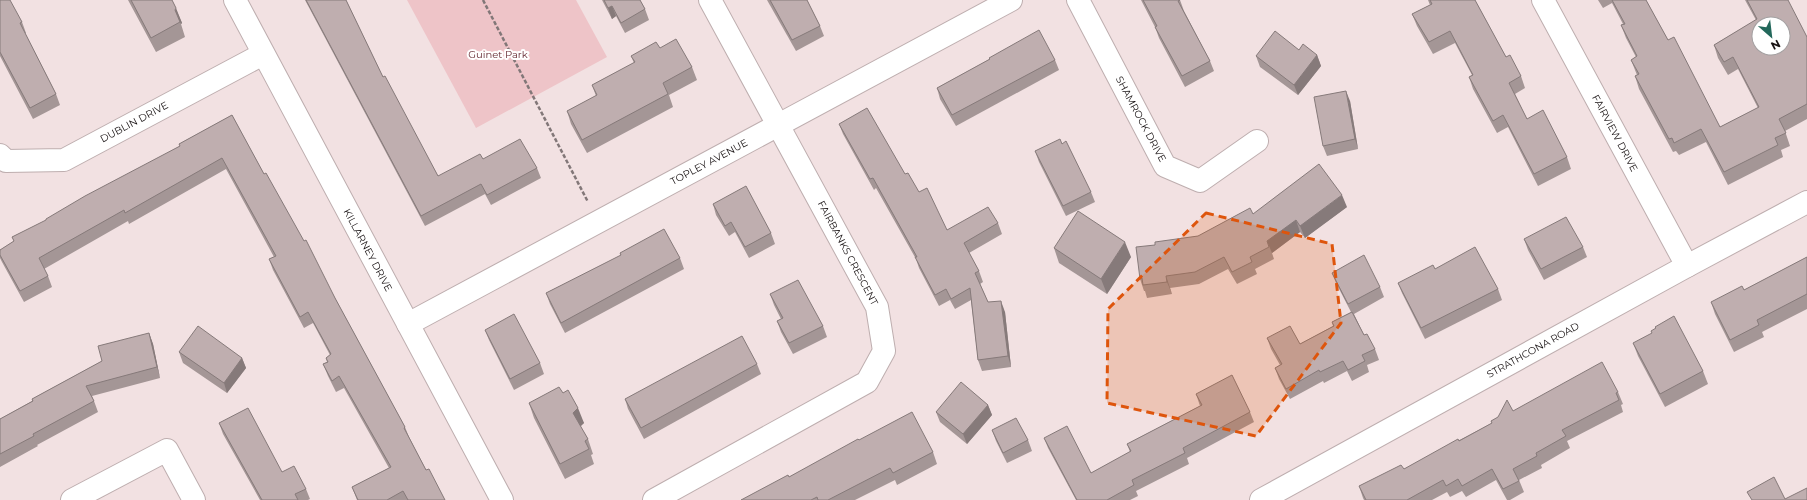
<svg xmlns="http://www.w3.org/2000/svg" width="1807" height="500" font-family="Montserrat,sans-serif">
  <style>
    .green { fill: #eec4c8 }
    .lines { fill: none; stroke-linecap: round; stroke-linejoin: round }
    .minor-casing { stroke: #beaeaf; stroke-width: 24 }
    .path { stroke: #827778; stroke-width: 2.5; stroke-dasharray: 4 2; stroke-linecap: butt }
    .minor { stroke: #fff; stroke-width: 22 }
    .wall { fill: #a49696 }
    .shaded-wall { fill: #867a7a }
    .building { fill: #bfaeaf; stroke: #867a7a; fill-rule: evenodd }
    .marked { fill: #de550c; fill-opacity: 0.2; stroke: #de550c; stroke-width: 3; stroke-dasharray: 8 5; stroke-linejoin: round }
    .labels { text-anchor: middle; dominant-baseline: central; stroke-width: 4; stroke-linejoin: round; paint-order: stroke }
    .park-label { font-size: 10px; fill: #632730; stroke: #fff }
    .street-label { font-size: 10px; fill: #181213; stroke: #fff }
  </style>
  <rect width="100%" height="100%" fill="#f2e1e2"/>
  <polygon class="green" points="407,0 576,0 607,57 476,128"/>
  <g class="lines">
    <g class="minor-casing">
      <g id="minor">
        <polyline points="235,0 502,500"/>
        <polyline points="1078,0 1165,166 1200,181 1257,141"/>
        <polyline points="1543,0 1687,266"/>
        <polyline points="0,155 6,161 64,160 263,54"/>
        <polyline points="408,324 1011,0"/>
        <polyline points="72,500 167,450 194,500"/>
        <polyline points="654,500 867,382 884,351 877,307 710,0"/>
        <polyline points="1261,500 1687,266 1807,202"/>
      </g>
    </g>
    <polyline class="path" points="483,0 588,202"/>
    <use href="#minor" class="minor"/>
  </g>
  <g class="wall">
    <polygon points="0,0 22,22 26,33 25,33 56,94 60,105 33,119 0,56"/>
    <polygon points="128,0 172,0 182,23 181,24 185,37 156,52"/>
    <polygon points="305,0 346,0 383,77 438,176 483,159 537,168 541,178 491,205 485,194 425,226"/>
    <polygon points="602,0 640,0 645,9 649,20 625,33 616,16 612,19"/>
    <polygon points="767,0 807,0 820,26 824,36 796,51"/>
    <polygon points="1141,0 1180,0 1184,11 1210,61 1214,71 1185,87 1159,38 1155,27"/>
    <polygon points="1428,0 1475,0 1506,57 1521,76 1525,88 1515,94 1527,119 1567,157 1571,169 1538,186 1508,127 1497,133 1473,89 1469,77 1472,75 1455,43 1433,54 1417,26 1412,14 1430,5"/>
    <polygon points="1598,0 1646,0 1668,40 1720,127 1758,108 1738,69 1728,75 1718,58 1714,45 1756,20 1745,0 1783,0 1807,37 1807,119 1785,131 1790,146 1781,150 1783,157 1728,185 1706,142 1679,155 1676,151 1673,152 1639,89 1635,76 1637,75 1631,60 1636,57 1626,38 1621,25 1623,24 1612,3 1603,8"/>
    <polygon points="660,48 692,67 697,80 669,95 673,107 587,153 571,124 567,111 596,96 592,85 634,63 631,56"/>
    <polygon points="1317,55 1321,66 1298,95 1260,67 1256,56"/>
    <polygon points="990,59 1055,60 1059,70 956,126 940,99 937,88"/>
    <polygon points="1350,101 1358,149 1327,156 1323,146"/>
    <polygon points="232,115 264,174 335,298 405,427 409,437 426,470 445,500 357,500 352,487 389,468 344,388 336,392 328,376 323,364 327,362 326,358 330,355 313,323 304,328 273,270 269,259 274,257 226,169 129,224 128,221 44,269 48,276 52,287 24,302 2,262 0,258 0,250 14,241 12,237 46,221 180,146 179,144"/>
    <polygon points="839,124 905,174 947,230 998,223 1002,234 969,253 979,271 983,282 980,284 988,302 1005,312 1011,367 982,371 978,360 971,300 955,309 950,300 939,306 919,268 916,259 876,188 874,190 843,134"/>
    <polygon points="1062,144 1091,192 1095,202 1066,216 1039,162 1035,151"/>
    <polygon points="713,204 771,233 775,244 749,258 735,232 729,236 716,215"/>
    <polygon points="1347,207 1305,238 1300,232 1272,253 1274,259 1255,269 1257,274 1237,284 1228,269 1199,284 1170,288 1172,294 1147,298 1145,291 1144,291 1140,279 1155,245 1198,236 1253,214"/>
    <polygon points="1524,239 1583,247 1587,257 1544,280 1528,250"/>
    <polygon points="1054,248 1131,257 1107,294 1059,263"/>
    <polygon points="620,253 680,258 684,269 565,333 550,304 546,293 621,256"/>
    <polygon points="1807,257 1807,309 1762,332 1764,337 1734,352 1715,314 1711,302 1744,290"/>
    <polygon points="1435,269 1498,289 1502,300 1425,339 1402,293 1398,283"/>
    <polygon points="1332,273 1380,287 1384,297 1354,314 1364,335 1375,349 1379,360 1367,365 1369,372 1352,381 1347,371 1324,383 1323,381 1290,399 1279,379 1275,368 1280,365 1271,349 1267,338 1300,344 1333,326 1332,322 1351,312 1336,283"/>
    <polygon points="770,294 823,326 827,337 793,354 781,332 777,321 781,319 774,305"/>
    <polygon points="485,330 540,363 544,374 514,390 489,340"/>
    <polygon points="149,333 153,344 160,378 92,396 94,401 98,412 37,445 38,446 0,467 0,419 32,401 32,399 102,361"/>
    <polygon points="1633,343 1703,371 1708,384 1665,407 1638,356"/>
    <polygon points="179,352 242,358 246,368 227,393 183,363"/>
    <polygon points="757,364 761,374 644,439 628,409 625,399"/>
    <polygon points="1618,392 1623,404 1621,405 1623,412 1567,441 1570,448 1541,465 1542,468 1519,480 1524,492 1510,500 1507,500 1496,480 1466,497 1462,491 1450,497 1447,492 1432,500 1364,500 1363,498 1359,486 1404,469 1492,423 1491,421 1513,411"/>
    <polygon points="563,393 584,423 580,426 588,439 593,454 591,455 594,464 565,479 534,418 529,403"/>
    <polygon points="1196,394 1250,412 1254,422 1187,458 1189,464 1136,491 1138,496 1130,500 1076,500 1048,448 1044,438 1091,473 1130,452 1127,444 1200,406"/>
    <polygon points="988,405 992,415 967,444 940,422 936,412"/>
    <polygon points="219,423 282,472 306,489 310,499 308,500 260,500 223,434"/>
    <polygon points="992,430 1028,440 1032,451 1007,463 996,441"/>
    <polygon points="859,440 933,452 937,464 897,485 895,480 855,500 741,500 789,477"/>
  </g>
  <g class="shaded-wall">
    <polygon points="612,6 616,16 612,19 608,8"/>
    <polygon points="176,8 182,23 181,24 175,10"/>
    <polygon points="1317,55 1321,66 1298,95 1294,85"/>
    <polygon points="1346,91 1350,101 1358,149 1355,139"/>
    <polygon points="1342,195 1347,207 1305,238 1300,226"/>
    <polygon points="1296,220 1300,232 1272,253 1267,241"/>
    <polygon points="1125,242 1131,257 1107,294 1101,279"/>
    <polygon points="1166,276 1172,294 1167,282"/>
    <polygon points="1001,301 1005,312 1011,367 1008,356"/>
    <polygon points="149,333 153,344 160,378 157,367"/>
    <polygon points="242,358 246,368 227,393 224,383"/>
    <polygon points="988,405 992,415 967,444 963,434"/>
    <polygon points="578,408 584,423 579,428 573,413"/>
  </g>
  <g class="building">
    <polygon points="0,0 10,0 22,22 20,23 56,94 30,108 0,52"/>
    <polygon points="131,0 172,0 176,8 175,10 180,22 151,38"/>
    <polygon points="306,0 346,0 383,77 385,76 438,176 480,154 483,159 520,139 537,168 487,195 481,184 421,216"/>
    <polygon points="604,0 640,0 645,9 621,23 612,6 608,8"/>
    <polygon points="770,0 807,0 820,26 792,40"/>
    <polygon points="1143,0 1180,0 1178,1 1210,61 1182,76 1155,27 1157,26"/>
    <polygon points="1430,0 1475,0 1506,57 1510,55 1521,76 1509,83 1527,119 1543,110 1567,157 1534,174 1503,115 1493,121 1469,77 1473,75 1450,31 1429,42 1412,14 1432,4"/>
    <path d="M 1612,0 L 1646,0 L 1668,40 L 1674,37 L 1720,127 L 1759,107 L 1733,57 L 1724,62 L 1714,45 L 1757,19 L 1747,0 L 1788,0 L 1807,37 L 1807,104 L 1779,119 L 1786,133 L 1775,138 L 1778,145 L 1724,172 L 1701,129 L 1674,143 L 1672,138 L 1669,139 L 1635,76 L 1639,74 L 1631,60 L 1637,56 L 1621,25 L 1625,24 ZM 1759,24 L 1783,24 L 1783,48 L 1759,48 Z"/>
    <polygon points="1039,30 1055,60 952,115 937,88 990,59 989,58"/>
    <polygon points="1275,31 1299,50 1303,44 1317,55 1294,85 1256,56"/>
    <polygon points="676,39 692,67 663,83 668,94 582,140 567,111 597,95 592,85 635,62 631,56 656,42 660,48"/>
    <polygon points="1346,91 1355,139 1323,146 1314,97"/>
    <polygon points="867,108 905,174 908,173 919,192 927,188 947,230 988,207 998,223 964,243 979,271 975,273 988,302 1001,301 1008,356 978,360 970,288 951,299 946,289 935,295 915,257 917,257 873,178 870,179 839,124"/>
    <polygon points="232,115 264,174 266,173 304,241 306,240 335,298 405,427 404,428 426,470 429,469 445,500 408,500 403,491 387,500 358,500 352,487 391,467 339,376 332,381 323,364 328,362 326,358 331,354 308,312 300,317 269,259 276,256 222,158 125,213 124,210 39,258 48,276 20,291 0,255 0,250 14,241 12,237 46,220 46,219 85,196 180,146 179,144"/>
    <polygon points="1060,139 1062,144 1066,141 1091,192 1063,206 1035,151"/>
    <polygon points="1319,164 1342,195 1300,226 1296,220 1267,241 1269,247 1250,257 1252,262 1232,272 1224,257 1195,272 1166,276 1167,282 1143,285 1142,278 1140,279 1136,247 1155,245 1155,242 1198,236 1250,208 1253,214"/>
    <polygon points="746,186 771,233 745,247 731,222 725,226 713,204"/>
    <polygon points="1078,211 1125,242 1101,279 1054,248"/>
    <polygon points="1566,217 1583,247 1541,269 1524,239"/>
    <polygon points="664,229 680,258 561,323 546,293 621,255 620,253"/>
    <polygon points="1475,247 1498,289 1421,328 1398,283 1433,265 1435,269"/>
    <polygon points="1364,255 1380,287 1348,304 1332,273"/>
    <polygon points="1807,257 1807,294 1757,320 1759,325 1730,340 1711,302 1742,286 1744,290"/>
    <polygon points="798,280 823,326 789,343 777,321 783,318 770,294"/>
    <polygon points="1352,312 1364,335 1367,334 1375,349 1362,355 1365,361 1348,370 1343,361 1320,372 1319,370 1286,389 1275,368 1282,364 1267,338 1290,326 1300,344 1334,326 1332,322"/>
    <polygon points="514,314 540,363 510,379 485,330"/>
    <polygon points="1674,316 1703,371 1660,394 1633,343 1652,333 1651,331 1656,328 1655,327"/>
    <polygon points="198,326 242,358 224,383 179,352"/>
    <polygon points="149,333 157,367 86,386 94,401 33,434 34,436 0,454 0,419 33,401 32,399 102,361 98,346"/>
    <polygon points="742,336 757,364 641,428 625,399"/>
    <polygon points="1602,362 1618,392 1616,393 1619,400 1562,430 1566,436 1536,453 1537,456 1513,469 1519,481 1503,489 1492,469 1462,486 1458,479 1446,486 1443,480 1407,500 1366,500 1359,486 1401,465 1404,469 1458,439 1459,441 1492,423 1491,421 1498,417 1507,400 1513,411"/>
    <polygon points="1232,375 1250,412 1183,448 1185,453 1132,480 1134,485 1107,500 1077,500 1044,438 1067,426 1091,473 1131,451 1127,444 1202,405 1196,394"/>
    <polygon points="961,382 988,405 963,434 936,412"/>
    <polygon points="559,387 563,393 568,390 578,408 573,413 588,439 585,441 589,449 560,464 529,403"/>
    <polygon points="248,408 282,472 294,466 306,489 295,494 298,500 262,500 219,423"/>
    <polygon points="912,412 933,452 893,473 890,468 828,500 818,500 817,497 811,500 741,500 788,475 789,477 858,439 859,440"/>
    <polygon points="1016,418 1028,440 1003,453 992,430"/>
    <polygon points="1774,477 1785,499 1807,488 1807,500 1752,500 1747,492"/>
  </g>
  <path class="marked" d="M 1206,213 L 1332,244 L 1341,323 L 1256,436 L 1107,403 L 1108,309 Z"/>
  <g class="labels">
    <g class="park-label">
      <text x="498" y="54">Guinet Park</text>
    </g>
    <g class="street-label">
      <text transform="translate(1141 119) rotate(62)">SHAMROCK DRIVE</text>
      <text transform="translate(134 122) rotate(-28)">DUBLIN DRIVE</text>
      <text transform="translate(1615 133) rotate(62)">FAIRVIEW DRIVE</text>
      <text transform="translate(709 162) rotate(-28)">TOPLEY AVENUE</text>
      <text transform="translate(368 250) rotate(62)">KILLARNEY DRIVE</text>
      <text transform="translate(848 253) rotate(62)">FAIRBANKS CRESCENT</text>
      <text transform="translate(1533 350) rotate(-29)">STRATHCONA ROAD</text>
    </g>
  </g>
  <g transform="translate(1771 36) rotate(152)"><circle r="19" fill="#ffffff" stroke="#a3a0a1"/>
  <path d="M0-3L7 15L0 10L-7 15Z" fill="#23685b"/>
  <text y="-6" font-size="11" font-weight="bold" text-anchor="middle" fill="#181213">N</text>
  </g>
</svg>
